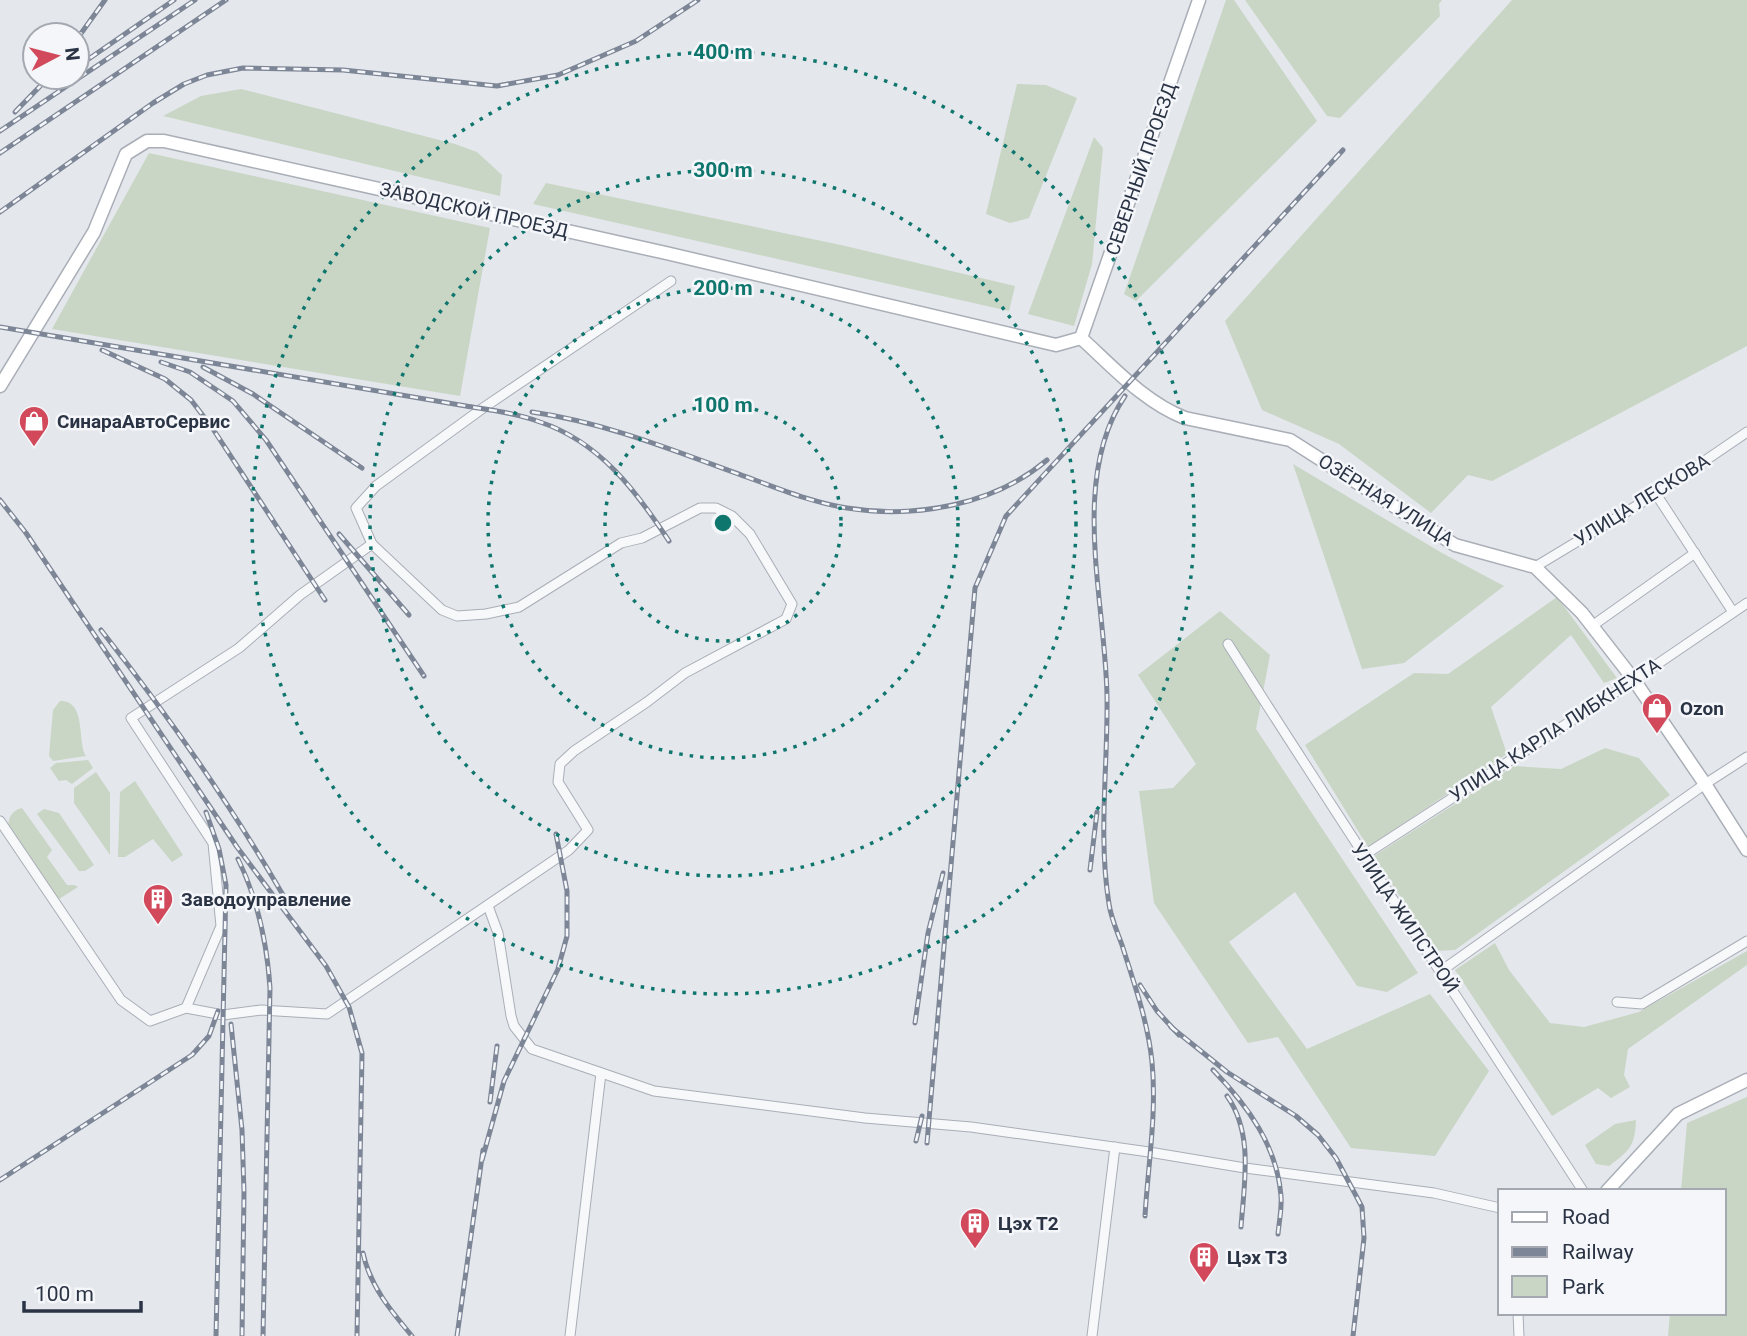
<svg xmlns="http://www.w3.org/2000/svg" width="1747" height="1336" font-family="Roboto,sans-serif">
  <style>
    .green { fill: #c9d6c5 }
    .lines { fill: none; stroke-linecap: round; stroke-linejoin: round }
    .street-casing { stroke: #a9aeb7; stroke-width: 11 }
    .secondary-casing { stroke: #a9aeb7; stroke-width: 15 }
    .street { stroke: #f7f8fa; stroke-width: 9 }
    .secondary { stroke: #fff; stroke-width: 12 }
    .rail-casing { stroke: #7d8696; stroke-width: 5 }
    .rail { stroke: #f4f6f9; stroke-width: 2.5; stroke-dasharray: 8; stroke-linecap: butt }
    .ring { fill: none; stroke: #0f766e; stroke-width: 3.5; stroke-dasharray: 3.5 7 }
    .labels { text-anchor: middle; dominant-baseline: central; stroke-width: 5; stroke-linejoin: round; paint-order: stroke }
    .street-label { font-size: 19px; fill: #2b3445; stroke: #f4f6f9 }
    .poi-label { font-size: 19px; font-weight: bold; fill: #2b3445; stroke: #f4f6f9; text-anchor: start }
    .centre { fill: #0f766e; stroke: #f4f6f9; stroke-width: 3.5 }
    .ring-label { font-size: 21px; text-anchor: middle; font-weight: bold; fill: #0f766e; stroke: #f4f6f9; stroke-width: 5; stroke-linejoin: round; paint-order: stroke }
  </style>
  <rect width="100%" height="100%" fill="#e4e7ec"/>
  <g class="green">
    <polygon points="1226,0 1234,0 1317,121 1136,301 1124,294"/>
    <polygon points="1245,0 1442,0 1439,4 1440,16 1340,118 1327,116"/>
    <polygon points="1512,0 1747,0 1747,346 1492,481 1468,475 1431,513 1339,444 1262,410 1225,321"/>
    <polygon points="1017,84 1046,85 1077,98 1029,218 1010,223 986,214"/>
    <polygon points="241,89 455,144 477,152 502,175 500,196 163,116 201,96"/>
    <polygon points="1094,137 1103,148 1092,264 1074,326 1028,314"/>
    <polygon points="149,153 490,228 460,396 52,329"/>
    <polygon points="546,183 841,245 1015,286 1009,311 533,204"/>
    <polygon points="1293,464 1442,553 1504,586 1404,663 1362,669"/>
    <polygon points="1557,597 1617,678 1604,683 1571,635 1491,707 1507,754 1368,847 1305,745 1414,673 1448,674"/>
    <polygon points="1220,611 1270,655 1256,729 1418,973 1387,992 1357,986 1295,892 1229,942 1307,1049 1430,994 1489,1071 1435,1156 1351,1148 1278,1037 1248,1043 1154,903 1139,791 1173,788 1196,764 1138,675"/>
    <path d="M 60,701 C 87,700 77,743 86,756 L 53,761 L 49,756 L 53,710 Z"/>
    <polygon points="1605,748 1639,758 1670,795 1455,950 1435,951 1374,856 1514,766 1561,769"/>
    <polygon points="88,760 93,768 72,784 66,780 59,781 50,768 56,763"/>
    <polygon points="96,772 110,793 110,855 74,803 74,788"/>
    <polygon points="135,781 183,855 172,862 153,839 125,857 118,857 120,792"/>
    <path d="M 22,808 L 52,850 L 47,857 L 67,885 L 75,885 L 78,887 L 56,901 L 8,830 C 8,819 10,811 22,808 Z"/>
    <polygon points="44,809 59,813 94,865 85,871 79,871 37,814"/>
    <polygon points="1495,943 1509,970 1550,1023 1584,1027 1639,1012 1747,951 1747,965 1628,1049 1624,1075 1630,1087 1611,1098 1598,1088 1552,1116 1455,970"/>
    <polygon points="1747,1097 1747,1336 1668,1336 1670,1313 1724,1313 1724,1191 1681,1191 1687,1123"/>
    <path d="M 1636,1120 C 1635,1147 1629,1151 1609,1166 L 1596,1164 L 1585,1145 L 1615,1124 Z"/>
  </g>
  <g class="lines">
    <g class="street-casing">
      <g id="street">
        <polyline points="1656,494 1733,612"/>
        <polyline points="1535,567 1656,494 1747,432"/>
        <polyline points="1592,626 1695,553"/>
        <path d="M 1228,644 C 1344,827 1465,1008 1583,1191"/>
        <polyline points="0,821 121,1000 150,1021 186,1008 223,1015 261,1010 327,1014 569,850 588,830 558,782 560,764 574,751 647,702 685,673 786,619 792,604 750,534 732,516 716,508 700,508 642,538 621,543 519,607 486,614 457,616 442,610 372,544 356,508 376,486 483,408 671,281"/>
        <polyline points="1363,856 1634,680 1747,603"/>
        <polyline points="488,906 498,933 511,1016 514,1026 532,1049 654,1091 865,1118 971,1127 1149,1152 1245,1168 1434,1193 1500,1208"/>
        <polyline points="1441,971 1705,784 1747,757"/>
        <polyline points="1617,1002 1642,1004 1747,941"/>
        <polyline points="186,1008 221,926 213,843 131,718 239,648 300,595 372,544"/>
        <polyline points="1518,1313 1519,1336"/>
        <polyline points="570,1336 601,1073"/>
        <polyline points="1092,1336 1115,1147"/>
      </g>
    </g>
    <g class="secondary-casing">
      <g id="secondary">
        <path d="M 1081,338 C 1113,367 1144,402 1185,418 L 1290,440 L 1455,545 L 1535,567 L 1582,613 L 1634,680 L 1705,784 L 1747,850"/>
        <polyline points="1081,338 1199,0"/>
        <polyline points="0,386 94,232 126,154 147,141 164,141 666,253 1056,345 1081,338"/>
        <polyline points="1607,1191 1678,1114 1747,1080"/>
      </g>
    </g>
    <use href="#street" class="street"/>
    <use href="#secondary" class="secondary"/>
    <g class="rail-casing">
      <g id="rail">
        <polyline points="77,39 105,0"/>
        <polyline points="77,67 174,0"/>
        <polyline points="15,112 49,77"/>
        <polyline points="0,131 195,0"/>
        <polyline points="0,153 226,0"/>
        <polyline points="0,212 153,103 184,84 207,75 243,68 343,70 497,86 558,75 636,41 698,0"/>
        <path d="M 0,327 L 466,406 C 490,410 516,413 540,422 C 600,442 636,491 669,541"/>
        <polyline points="102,350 165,379 191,400 211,426 325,600"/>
        <polyline points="161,362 190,372 233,401 266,440 424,676"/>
        <polyline points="203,367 253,394 362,468"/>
        <path d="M 1125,396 C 1069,479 1106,604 1107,697 C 1108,765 1098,837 1109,904 C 1111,918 1117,931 1122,945 C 1134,983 1148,1022 1152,1062 C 1157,1113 1148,1165 1145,1216"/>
        <path d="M 532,412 C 609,423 682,454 755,480 C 785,491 815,503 847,508 C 915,519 994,505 1047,460"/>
        <polyline points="0,500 26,533 237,847 326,966 349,1007 362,1053 357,1336"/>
        <polyline points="339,534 409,615"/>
        <path d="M 101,630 C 167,714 229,802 283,895"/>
        <polyline points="206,812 219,849 226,885 216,1336"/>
        <path d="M 238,859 C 258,900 267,943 270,988 L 263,1336"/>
        <polyline points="1090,870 1097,812"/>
        <polyline points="1140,985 1157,1011 1179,1035"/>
        <polyline points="915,1023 928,933 943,873"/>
        <polyline points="231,1024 242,1130 244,1192 242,1336"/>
        <polyline points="1171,1027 1227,1072 1296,1116 1318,1135 1336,1158 1362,1207 1364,1238 1353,1336"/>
        <path d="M 1213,1070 C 1248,1106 1277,1146 1281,1196 C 1282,1209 1279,1222 1278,1234"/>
        <path d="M 1227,1096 C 1254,1134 1244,1184 1241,1227"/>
        <polyline points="490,1102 497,1046"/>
        <polyline points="916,1141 922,1116"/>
        <polyline points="927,1143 975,588 1006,516 1343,150"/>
        <polyline points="482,1160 504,1081 558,969 567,936 567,891 556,834"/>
        <polyline points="0,1180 192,1055 209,1036 218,1011"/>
        <path d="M 363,1253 C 370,1286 391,1311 412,1336"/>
        <polyline points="457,1336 483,1150"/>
      </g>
    </g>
    <use href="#rail" class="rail"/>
  </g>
  <g class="ring">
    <circle cx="723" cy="523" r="118"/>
    <circle cx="723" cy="523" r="235"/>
    <circle cx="723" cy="523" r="353"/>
    <circle cx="723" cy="523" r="471"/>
  </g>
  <defs>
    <g id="shop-pin" transform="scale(1.575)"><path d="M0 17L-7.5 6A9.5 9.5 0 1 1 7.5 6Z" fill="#d1495b" stroke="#f4f6f9"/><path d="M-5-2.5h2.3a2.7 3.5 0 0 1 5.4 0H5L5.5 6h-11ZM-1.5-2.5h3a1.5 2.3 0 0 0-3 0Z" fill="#fff"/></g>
    <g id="building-pin" transform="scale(1.575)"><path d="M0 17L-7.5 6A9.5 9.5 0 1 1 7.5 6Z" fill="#d1495b" stroke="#f4f6f9"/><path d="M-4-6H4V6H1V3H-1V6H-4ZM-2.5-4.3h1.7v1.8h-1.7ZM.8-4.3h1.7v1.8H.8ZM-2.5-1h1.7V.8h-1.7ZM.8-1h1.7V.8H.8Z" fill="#fff"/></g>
  </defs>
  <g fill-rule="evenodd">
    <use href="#shop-pin" x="34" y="421"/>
    <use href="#shop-pin" x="1657" y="708"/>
    <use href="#building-pin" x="158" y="899"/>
    <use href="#building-pin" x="975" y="1223"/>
    <use href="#building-pin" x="1204" y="1257"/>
  </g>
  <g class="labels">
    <g class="street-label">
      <text transform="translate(1141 169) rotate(-71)">СЕВЕРНЫЙ ПРОЕЗД</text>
      <text transform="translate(474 210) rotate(13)">ЗАВОДСКОЙ ПРОЕЗД</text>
      <text transform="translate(1386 500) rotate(32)">ОЗЁРНАЯ УЛИЦА</text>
      <text transform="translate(1642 500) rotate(-32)">УЛИЦА ЛЕСКОВА</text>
      <text transform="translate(1555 730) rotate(-33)">УЛИЦА КАРЛА ЛИБКНЕХТА</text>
      <text transform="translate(1405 918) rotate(56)">УЛИЦА ЖИЛСТРОЙ</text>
    </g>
    <g class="poi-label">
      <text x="57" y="421">СинараАвтоСервис</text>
      <text x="1680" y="708">Ozon</text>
      <text x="181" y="899">Заводоуправление</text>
      <text x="998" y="1223">Цэх Т2</text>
      <text x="1227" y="1257">Цэх Т3</text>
    </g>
  </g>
  <circle cx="723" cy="523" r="10" class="centre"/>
  <g class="ring-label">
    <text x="723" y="59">400 m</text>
    <text x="723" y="177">300 m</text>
    <text x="723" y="295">200 m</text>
    <text x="723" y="412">100 m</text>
  </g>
  <rect x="1498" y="1189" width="228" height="126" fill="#f4f6f9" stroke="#a4a8b1" stroke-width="2"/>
  <rect x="1512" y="1212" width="35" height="10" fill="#ffffff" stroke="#a4a8b1" stroke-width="2"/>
  <text x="1562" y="1224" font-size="21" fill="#2b3445">Road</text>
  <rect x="1512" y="1247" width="35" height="10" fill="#7d8696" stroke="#a4a8b1" stroke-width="2"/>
  <text x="1562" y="1259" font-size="21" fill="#2b3445">Railway</text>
  <rect x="1512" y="1276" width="35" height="21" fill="#c9d6c5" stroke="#a4a8b1" stroke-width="2"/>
  <text x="1562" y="1294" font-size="21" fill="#2b3445">Park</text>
  <g transform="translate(56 56) rotate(83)"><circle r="33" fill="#f4f6f9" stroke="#a4a8b1" stroke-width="2"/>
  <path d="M0-5L12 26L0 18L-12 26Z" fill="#d1495b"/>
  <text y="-10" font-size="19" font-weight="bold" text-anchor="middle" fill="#2b3445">N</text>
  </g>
  <path d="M24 1301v10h117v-10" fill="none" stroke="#2b3445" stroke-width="3.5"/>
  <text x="35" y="1301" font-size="21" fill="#2b3445" stroke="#f4f6f9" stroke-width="5" paint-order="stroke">100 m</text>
</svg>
